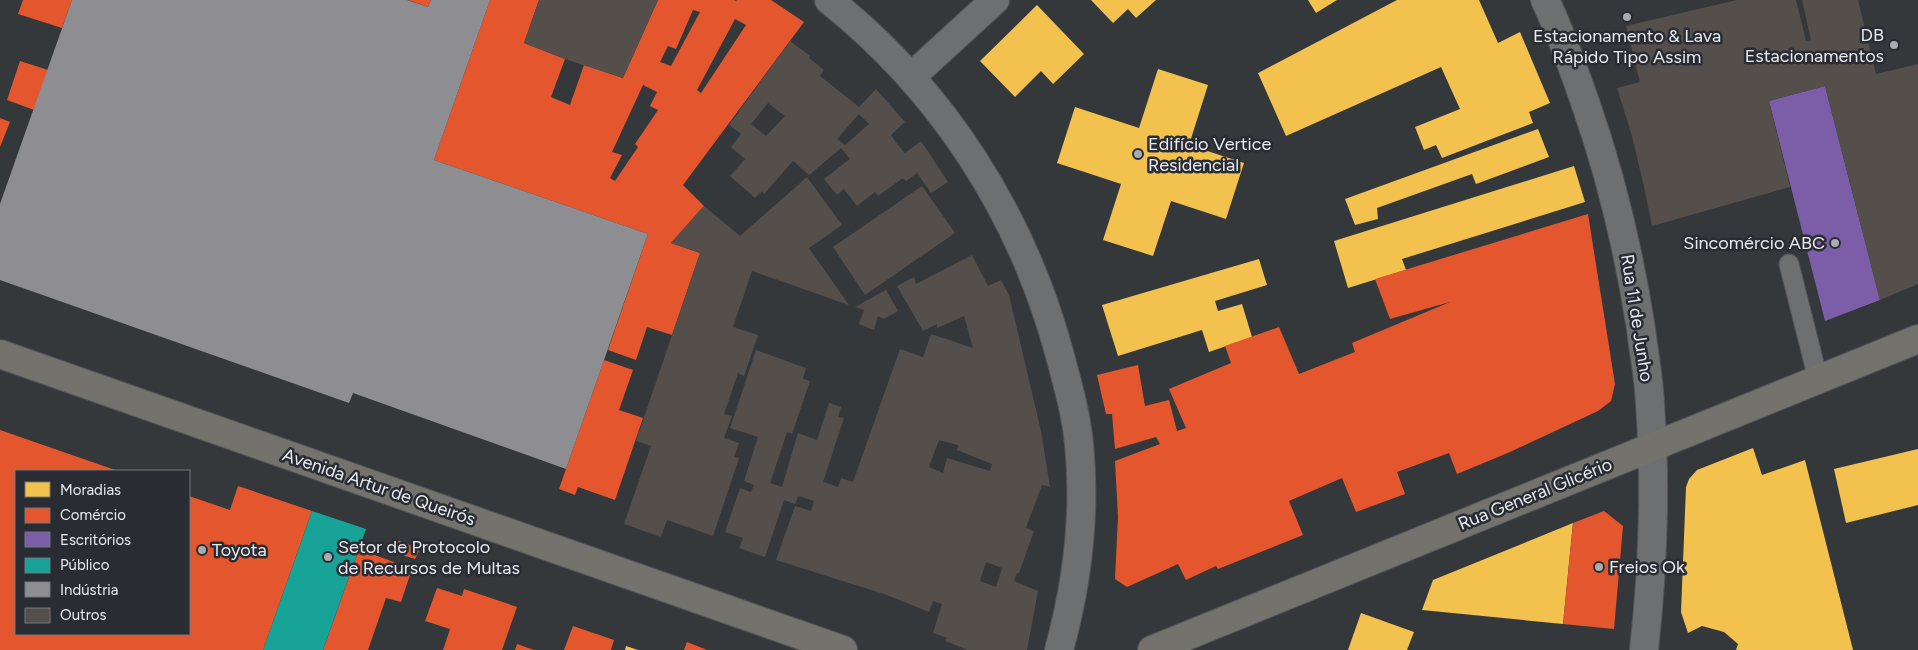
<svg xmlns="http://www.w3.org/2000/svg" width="1918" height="650" font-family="Figtree,sans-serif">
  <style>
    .homes { fill: #f2c14e }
    .shops { fill: #e4572e; fill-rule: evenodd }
    .offices { fill: #7b5ea7 }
    .public { fill: #17a398 }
    .industry { fill: #8d8d92 }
    .building { fill: #544f4b; fill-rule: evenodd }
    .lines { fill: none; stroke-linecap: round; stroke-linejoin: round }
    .service-casing { stroke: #525457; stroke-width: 21 }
    .minor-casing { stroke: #525457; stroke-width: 30 }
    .tertiary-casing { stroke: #525457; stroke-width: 30 }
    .primary-casing { stroke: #525457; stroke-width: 30 }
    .service { stroke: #6e6f71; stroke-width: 19 }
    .minor { stroke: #6e6f71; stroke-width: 28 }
    .tertiary { stroke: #6e6f71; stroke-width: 28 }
    .primary { stroke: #74726d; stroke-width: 28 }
    .poi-dot { fill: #a9acaf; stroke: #292d33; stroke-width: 2 }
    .labels { text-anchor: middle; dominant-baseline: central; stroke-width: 5; stroke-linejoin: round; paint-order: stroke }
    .poi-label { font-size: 18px; fill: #e8eaee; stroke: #292d33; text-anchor: start }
    .street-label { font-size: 18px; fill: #e8eaee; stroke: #292d33 }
  </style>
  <rect width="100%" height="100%" fill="#35383b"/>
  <g class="homes">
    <polygon points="1091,0 1156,0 1136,18 1128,9 1113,23"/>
    <polygon points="1308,0 1337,0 1316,13"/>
    <polygon points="1397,0 1479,0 1498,43 1520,32 1550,103 1529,112 1533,123 1442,158 1436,145 1424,150 1415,127 1460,109 1441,67 1286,136 1258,73"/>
    <polygon points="1037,5 1084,54 1053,84 1041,71 1015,97 980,61"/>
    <polygon points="1158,69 1208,85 1189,145 1244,163 1226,219 1171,201 1153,256 1103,240 1121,184 1057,163 1075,107 1139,128"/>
    <polygon points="1538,129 1549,157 1476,184 1472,174 1377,208 1378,219 1355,225 1345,199"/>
    <polygon points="1574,166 1585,202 1402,259 1406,270 1348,288 1334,241"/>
    <polygon points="1259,259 1267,285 1215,301 1218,311 1242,304 1252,337 1209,352 1202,330 1118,356 1102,305"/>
    <polygon points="1753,448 1762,475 1805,460 1853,650 1736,650 1738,644 1724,632 1702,626 1688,633 1681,612 1686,487 1689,479 1697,470"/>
    <polygon points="1918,449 1918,505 1846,523 1834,469"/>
    <polygon points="1573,523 1563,624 1422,610 1433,580"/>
    <polygon points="1361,613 1414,632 1407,650 1348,650"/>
    <polygon points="626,646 638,650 625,650"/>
  </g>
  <g class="shops">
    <polygon points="23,0 72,0 62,28 18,14"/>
    <polygon points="408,0 431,0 428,7"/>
    <path d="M 490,0 L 539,0 L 524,43 L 565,59 L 551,97 L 570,105 L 584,65 L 623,78 L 658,0 L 734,0 L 736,1 L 737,0 L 771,0 L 804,22 L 683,185 L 704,206 L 671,243 L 700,253 L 672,335 L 647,327 L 636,360 L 608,350 L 648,234 L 434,160 ZM 693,10 L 700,12 L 671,66 L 660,62 L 668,46 L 676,49 ZM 735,19 L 746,25 L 701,93 L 697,90 ZM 643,85 L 657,92 L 650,106 L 658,110 L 635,144 L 638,147 L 615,181 L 610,178 L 622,155 L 612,152 Z"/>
    <polygon points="20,61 48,70 34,110 7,100"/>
    <polygon points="0,118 10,122 0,147"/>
    <polygon points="1588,214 1615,384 1611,401 1598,411 1510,452 1457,474 1449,453 1397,472 1405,494 1356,512 1342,478 1289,501 1303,535 1218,569 1216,566 1186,580 1178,564 1127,587 1115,579 1118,517 1115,461 1160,444 1156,437 1115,449 1112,414 1106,414 1097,375 1138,365 1145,406 1169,400 1177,431 1186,428 1169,389 1231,363 1225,346 1279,327 1299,374 1355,352 1352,343 1450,302 1390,319 1375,279"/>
    <polygon points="604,360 633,370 619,410 643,418 615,500 578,487 575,495 559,489"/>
    <polygon points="0,430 118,471 16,471 16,634 189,634 189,496 230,510 238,486 312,511 263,650 0,650"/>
    <polygon points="1604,511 1623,526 1614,629 1563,624 1573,523"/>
    <polygon points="397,540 420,549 415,559 393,552"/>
    <polygon points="359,549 412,569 401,602 386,598 368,650 323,650"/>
    <polygon points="437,588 462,596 464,589 517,607 502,650 443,650 450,629 425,621"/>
    <polygon points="573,626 614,640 611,650 564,650"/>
    <polygon points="687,642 707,650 684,650"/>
    <polygon points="517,644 534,650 515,650"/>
  </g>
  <polygon class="offices" points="1825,86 1880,300 1825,321 1769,101"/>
  <polygon class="public" points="312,511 366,529 323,650 263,650"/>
  <polygon class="industry" points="72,0 407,0 428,7 431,0 490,0 434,160 648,234 566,469 353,393 349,403 0,280 0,204"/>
  <g class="building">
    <polygon points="539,0 658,0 623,78 565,59 524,43"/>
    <polygon points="1737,0 1796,0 1806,41 1811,40 1802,0 1858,0 1876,74 1918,64 1918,284 1880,300 1825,86 1769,101 1790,187 1652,226 1645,191 1632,136 1617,88 1640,82 1626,26"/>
    <path d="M 790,41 L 810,56 L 809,58 L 824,70 L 820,76 L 859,107 L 876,89 L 905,122 L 891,135 L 897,144 L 905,153 L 921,141 L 948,182 L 931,193 L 917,173 L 906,181 L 903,178 L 878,196 L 875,192 L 857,206 L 844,189 L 837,195 L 824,179 L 850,159 L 841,148 L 809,175 L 793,161 L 764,194 L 762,191 L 755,198 L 730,176 L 745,159 L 731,147 L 741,134 L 729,125 ZM 768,103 L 785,116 L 766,136 L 751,124 ZM 859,114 L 869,124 L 845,145 L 837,139 Z"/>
    <polygon points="807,177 842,225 809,248 849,305 752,271 733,327 758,335 744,376 738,373 724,414 732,416 724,438 739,443 734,457 739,458 713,536 667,520 661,537 624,524 651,446 636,441 700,253 671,243 704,206 740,236"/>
    <polygon points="922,186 955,233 865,295 833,247"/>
    <path d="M 972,255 L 988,286 L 1001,280 L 1009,295 L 1041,431 L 1050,487 L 1042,485 L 1026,528 L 1034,531 L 1019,573 L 1017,573 L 1014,581 L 1038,591 L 1027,650 L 968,650 L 945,641 L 947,638 L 933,633 L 942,604 L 933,601 L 929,612 L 884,594 L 776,560 L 795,506 L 811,511 L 814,501 L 798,496 L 795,504 L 784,500 L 765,557 L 739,548 L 743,538 L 725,532 L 740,488 L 751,492 L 754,485 L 744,481 L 758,437 L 730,428 L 756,350 L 806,368 L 803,379 L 810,381 L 792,434 L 787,432 L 770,483 L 782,487 L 798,433 L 817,440 L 829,403 L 841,407 L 838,417 L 844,418 L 823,482 L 838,487 L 841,478 L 853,482 L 900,349 L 923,357 L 931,334 L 973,348 L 964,316 L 937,328 L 937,324 L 923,331 L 897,286 L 914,277 L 916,284 ZM 939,440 L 958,445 L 957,450 L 992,464 L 990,471 L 947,458 L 943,473 L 929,467 ZM 986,562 L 1002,568 L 996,587 L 980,581 Z"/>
    <polygon points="886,290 898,311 884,319 878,316 874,330 859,324 864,310 855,307"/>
  </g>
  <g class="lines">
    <g class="service-casing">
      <polyline id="service" points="1789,264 1818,379"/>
    </g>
    <g class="minor-casing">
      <g id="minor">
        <path d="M 829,0 C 942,90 1021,213 1059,352 C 1067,382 1076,413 1079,444 C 1086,513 1077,584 1059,650"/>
        <polyline points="912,76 995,0"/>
      </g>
    </g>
    <g class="tertiary-casing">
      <path id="tertiary" d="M 1545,0 C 1561,33 1573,68 1585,102 C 1611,176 1629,252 1641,329 C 1644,354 1649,379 1650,404 C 1656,486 1653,569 1644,650"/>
    </g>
    <g class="primary-casing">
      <g id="primary">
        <polyline points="0,354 843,650"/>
        <polyline points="1152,650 1918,339"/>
      </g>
    </g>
    <use href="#service" class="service"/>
    <use href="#minor" class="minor"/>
    <use href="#tertiary" class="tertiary"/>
    <use href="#primary" class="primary"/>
  </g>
  <g class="poi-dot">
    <circle cx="1627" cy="17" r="5"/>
    <circle cx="1894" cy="45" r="5"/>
    <circle cx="1138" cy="154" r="5"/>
    <circle cx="1835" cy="243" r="5"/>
    <circle cx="202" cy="550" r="5"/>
    <circle cx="328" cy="557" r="5"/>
    <circle cx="1599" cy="567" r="5"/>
  </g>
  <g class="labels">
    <g class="poi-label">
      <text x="1884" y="35" text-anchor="end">DB<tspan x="1884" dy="21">Estacionamentos</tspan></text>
      <text x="1627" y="36" text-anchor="middle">Estacionamento &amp; Lava<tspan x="1627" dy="21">Rápido Tipo Assim</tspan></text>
      <text x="1148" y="144">Edifício Vertice<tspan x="1148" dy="21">Residencial</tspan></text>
      <text x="1825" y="243" text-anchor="end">Sincomércio ABC</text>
      <text x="338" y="547">Setor de Protocolo<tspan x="338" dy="21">de Recursos de Multas</tspan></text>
      <text x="212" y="550">Toyota</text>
      <text x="1609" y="567">Freios Ok</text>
    </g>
    <g class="street-label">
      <text transform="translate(1637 318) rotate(81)">Rua 11 de Junho</text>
      <text transform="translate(379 487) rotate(19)">Avenida Artur de Queirós</text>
      <text transform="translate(1535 494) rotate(-22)">Rua General Glicério</text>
    </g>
  </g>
  <rect x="15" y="470" width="175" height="165" fill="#292d33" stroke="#75797e"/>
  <rect x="25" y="482" width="25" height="15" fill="#f2c14e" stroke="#75797e"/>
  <text x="60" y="495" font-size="15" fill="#e8eaee">Moradias</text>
  <rect x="25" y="508" width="25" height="15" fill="#e4572e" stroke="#75797e"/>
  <text x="60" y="520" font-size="15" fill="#e8eaee">Comércio</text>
  <rect x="25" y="532" width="25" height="15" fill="#7b5ea7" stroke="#75797e"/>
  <text x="60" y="545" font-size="15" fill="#e8eaee">Escritórios</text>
  <rect x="25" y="558" width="25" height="15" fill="#17a398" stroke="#75797e"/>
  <text x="60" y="570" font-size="15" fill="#e8eaee">Público</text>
  <rect x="25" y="582" width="25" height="15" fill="#8d8d92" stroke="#75797e"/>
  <text x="60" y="595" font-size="15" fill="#e8eaee">Indústria</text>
  <rect x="25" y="608" width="25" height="15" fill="#544f4b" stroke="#75797e"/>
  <text x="60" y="620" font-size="15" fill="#e8eaee">Outros</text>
</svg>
